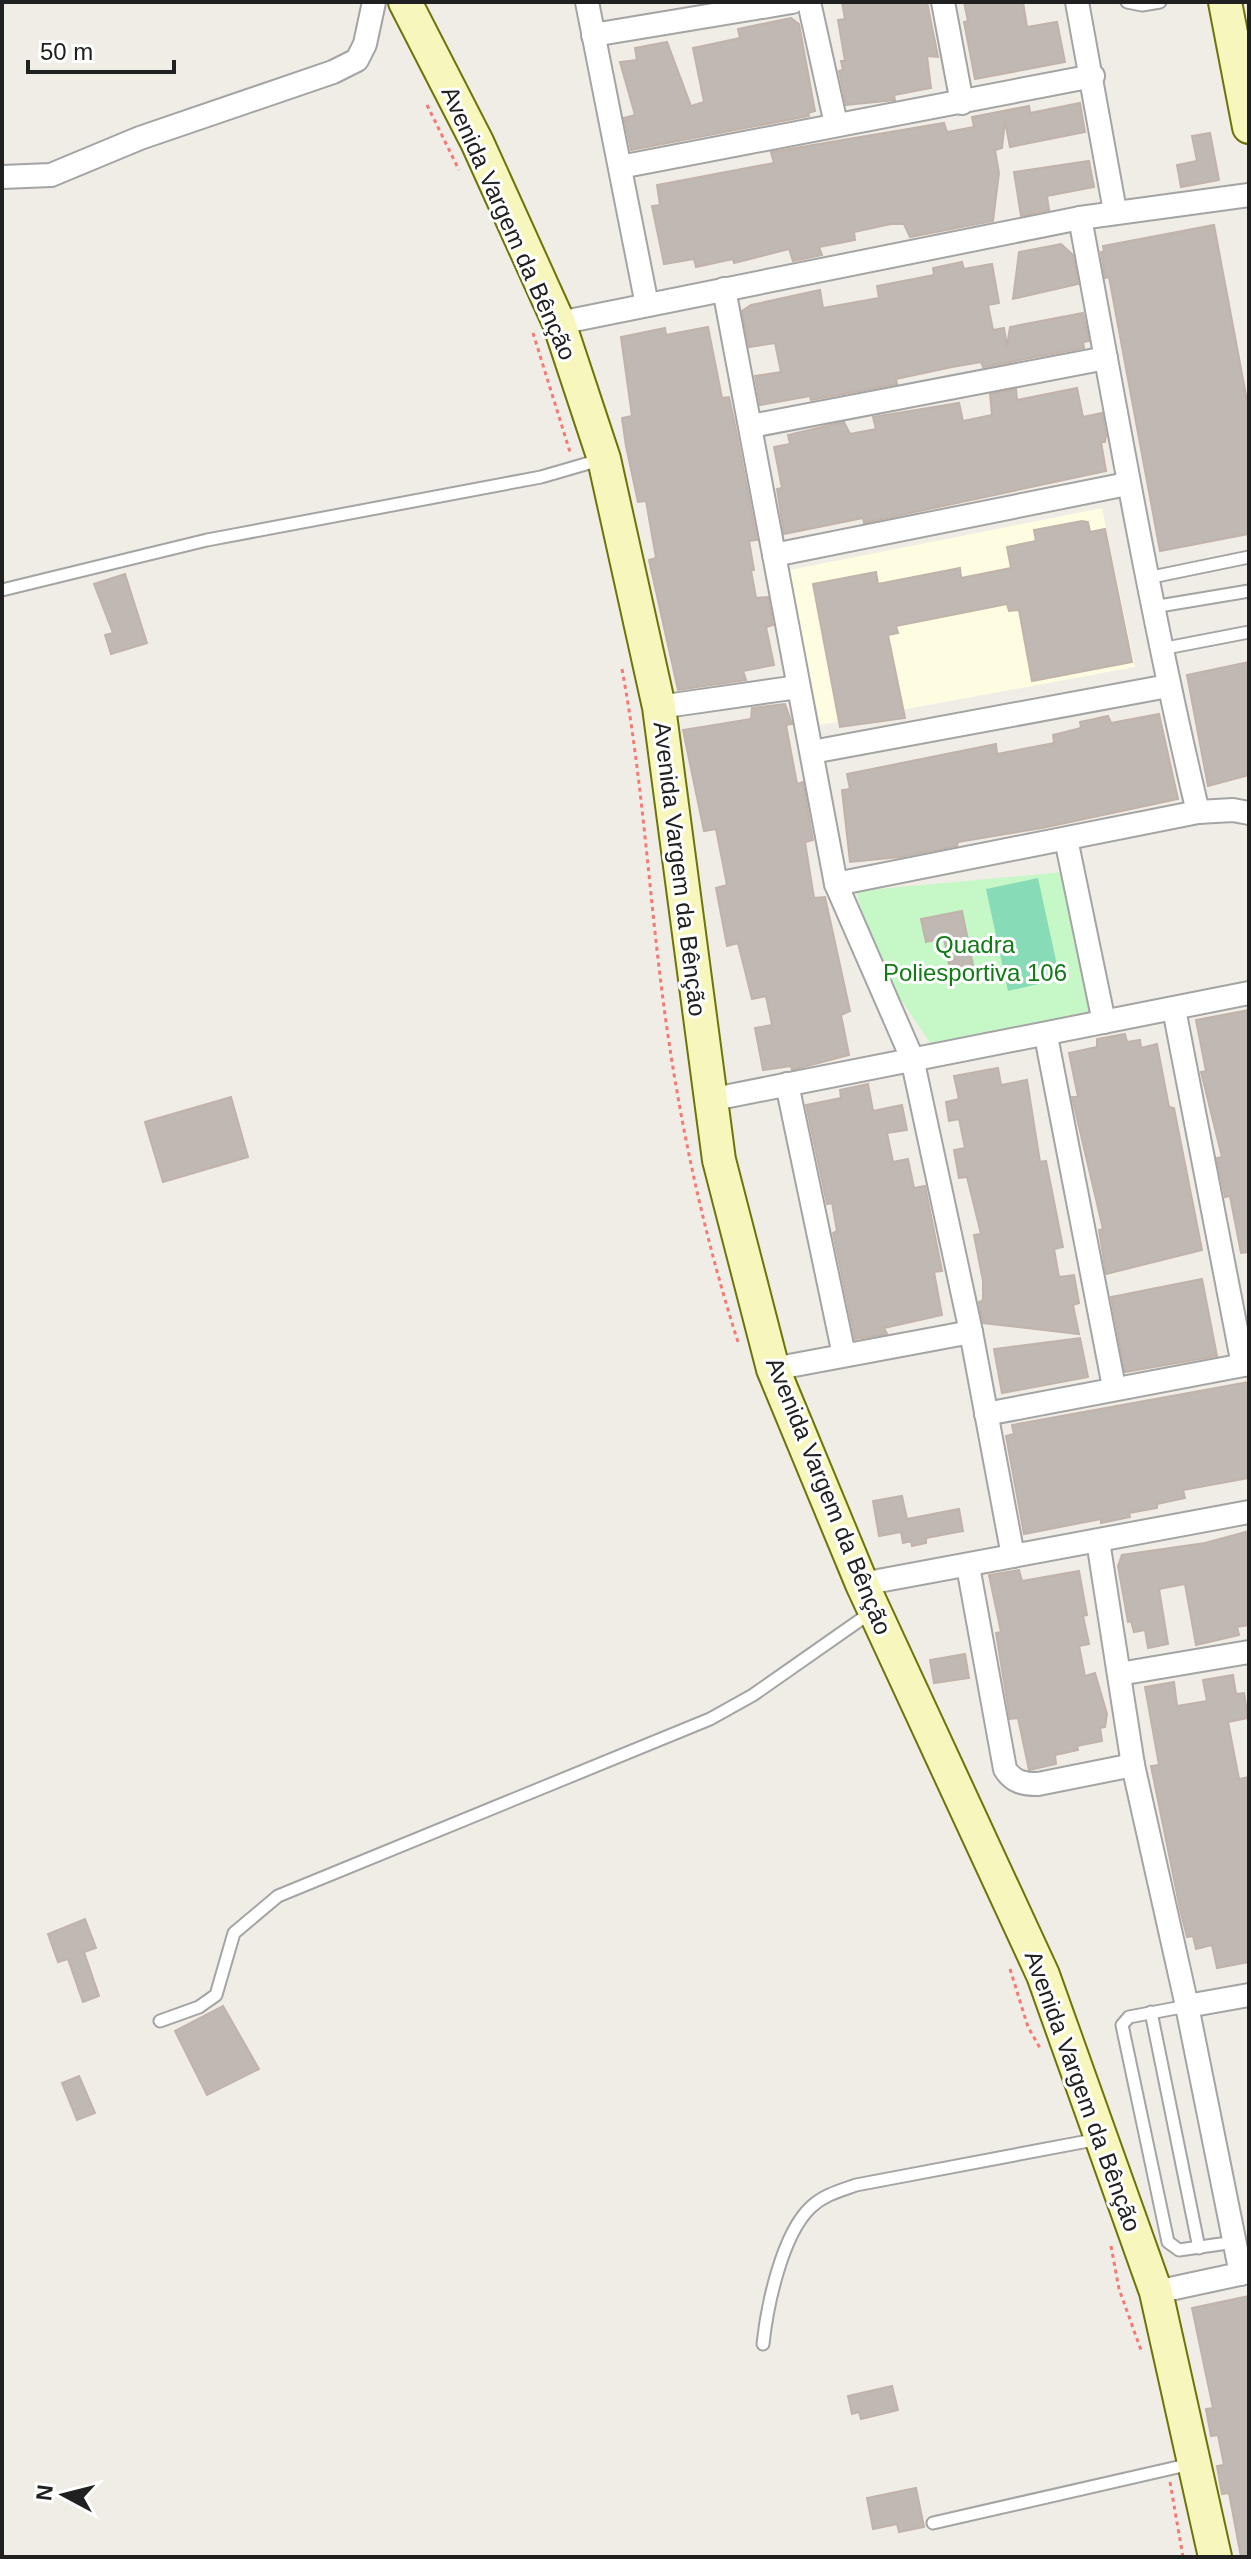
<svg xmlns="http://www.w3.org/2000/svg" width="1251" height="2559" font-family="Arial,sans-serif">
  <style>
    .education { fill: #fefce1 }
    .park { fill: #c6f7c7 }
    .pitch { fill: #88dbb7 }
    .building { fill: #c0b8b3; stroke: #c1b3a9; stroke-width: 2 }
    .lines { fill: none; stroke-linecap: round; stroke-linejoin: round }
    .lane-casing { stroke: #a4a4a4; stroke-width: 15 }
    .street-casing { stroke: #a4a4a4; stroke-width: 26 }
    .secondary-casing { stroke: #6d740a; stroke-width: 36 }
    .path { stroke: #f47a73; stroke-width: 3; stroke-dasharray: 4 4; stroke-linecap: butt }
    .lane { stroke: #fff; stroke-width: 11 }
    .street { stroke: #fff; stroke-width: 22 }
    .secondary { stroke: #f7f7bd; stroke-width: 32 }
    .labels { text-anchor: middle; dominant-baseline: central; stroke-width: 6; stroke-linejoin: round; paint-order: stroke }
    .street-label { font-size: 24px; fill: #202020; stroke: #fff }
    .park-label { font-size: 24px; fill: #107b14; stroke: #fff }
  </style>
  <rect width="100%" height="100%" fill="#f0ece6"/>
  <polygon class="education" points="1102,508 1135,667 820,725 789,570"/>
  <polygon class="park" points="1064,872 1094,1015 931,1044 877,964 856,891"/>
  <polygon class="pitch" points="1038,878 1060,979 1008,991 986,889"/>
  <g class="building">
    <polygon points="842,2 927,2 938,57 927,56 931,88 894,95 895,100 846,105 839,71 843,70 841,61 845,61 838,20 845,19"/>
    <polygon points="964,2 1023,2 1027,27 1057,22 1065,62 975,79 964,22 968,21"/>
    <polygon points="791,18 799,24 815,111 808,113 809,116 631,150 624,118 635,115 620,62 637,60 635,48 667,42 691,106 704,102 693,48 740,38 738,29"/>
    <polygon points="1080,103 1085,132 1010,147 1005,121 1002,148 995,150 999,173 993,221 910,237 904,224 891,224 854,232 855,240 819,247 822,255 793,261 789,249 734,263 733,259 696,267 694,259 664,264 652,206 660,205 657,185 774,163 771,152 944,123 947,132 974,127 972,117 1029,106 1030,113"/>
    <polygon points="1210,133 1219,180 1181,187 1177,165 1197,161 1192,136"/>
    <polygon points="1089,161 1094,187 1047,196 1049,210 1021,216 1014,172"/>
    <polygon points="1214,225 1249,411 1249,534 1160,551 1109,277 1105,278 1101,252 1104,252 1103,246"/>
    <polygon points="1061,244 1073,255 1078,284 1013,299 1019,252"/>
    <polygon points="962,262 964,269 992,264 999,303 988,305 993,330 1004,328 1007,346 1010,327 1083,313 1089,341 1083,342 1084,348 983,367 981,362 952,367 896,379 897,384 811,400 810,396 760,405 755,376 781,372 775,343 749,347 742,311 751,305 820,290 823,308 879,298 877,286 934,275 933,268"/>
    <polygon points="708,327 722,398 729,397 735,425 757,540 749,541 754,570 751,570 756,598 768,597 773,625 766,627 774,665 743,671 746,680 678,690 649,560 656,558 646,501 638,502 626,446 622,418 632,416 621,337 665,328 666,335"/>
    <polygon points="1077,388 1083,417 1102,413 1106,435 1105,442 1101,442 1106,471 864,523 863,518 784,534 777,489 782,488 774,447 790,444 788,435 844,422 850,434 876,429 873,417 959,403 963,421 992,415 990,394 1016,389 1017,400"/>
    <polygon points="1082,521 1088,522 1090,532 1105,529 1132,662 1032,681 1019,610 1009,611 1007,604 896,626 898,633 888,635 905,718 840,727 813,584 876,572 878,584 960,568 961,578 1011,568 1007,547 1036,541 1034,530"/>
    <polygon points="125,574 147,643 111,654 105,635 113,633 94,584"/>
    <polygon points="1249,662 1249,775 1208,786 1187,675"/>
    <polygon points="785,704 792,724 786,725 797,784 803,782 813,840 805,842 814,898 825,897 850,1011 841,1015 849,1055 792,1070 791,1066 763,1070 755,1028 772,1025 766,996 752,999 738,943 727,946 716,888 727,885 716,829 704,831 683,730 751,719 752,708"/>
    <polygon points="1159,714 1178,799 1042,828 958,842 957,846 900,857 850,862 842,790 850,789 847,774 996,744 997,754 1054,743 1053,735 1081,728 1080,722 1108,716 1111,723"/>
    <polygon points="962,911 973,965 950,970 944,938 926,942 921,919"/>
    <polygon points="1249,1010 1249,1252 1241,1253 1230,1196 1225,1197 1217,1158 1222,1157 1201,1072 1206,1071 1196,1020"/>
    <polygon points="1125,1034 1127,1042 1140,1040 1141,1048 1157,1044 1169,1107 1174,1108 1202,1250 1106,1274 1099,1230 1103,1229 1072,1097 1078,1097 1069,1053 1097,1047 1097,1039"/>
    <polygon points="998,1068 1001,1085 1027,1080 1040,1162 1046,1161 1063,1247 1054,1249 1059,1277 1074,1275 1079,1303 1073,1305 1079,1334 983,1323 979,1302 983,1300 983,1281 974,1235 981,1234 967,1177 959,1178 954,1150 965,1148 959,1119 949,1121 946,1102 959,1099 954,1076"/>
    <polygon points="868,1084 873,1111 902,1105 907,1130 887,1133 893,1162 908,1159 914,1188 925,1186 942,1271 934,1272 942,1315 884,1328 887,1334 855,1339 833,1233 837,1231 832,1203 827,1204 806,1105 841,1098 840,1090"/>
    <polygon points="231,1097 248,1157 163,1182 145,1122"/>
    <polygon points="1202,1279 1217,1356 1125,1372 1111,1297"/>
    <polygon points="1080,1338 1088,1377 1002,1393 994,1349"/>
    <polygon points="1249,1382 1249,1478 1183,1490 1185,1498 1157,1504 1157,1508 1129,1513 1130,1517 1101,1523 1101,1519 1024,1534 1006,1436 1014,1434 1012,1425"/>
    <polygon points="902,1496 907,1519 959,1509 963,1531 926,1538 926,1543 912,1546 911,1541 903,1543 901,1532 879,1536 873,1501"/>
    <polygon points="1249,1531 1249,1625 1237,1627 1239,1635 1196,1645 1185,1584 1159,1589 1168,1644 1148,1648 1145,1630 1134,1632 1131,1621 1128,1622 1118,1566 1122,1555 1205,1543"/>
    <polygon points="1019,1570 1022,1581 1079,1571 1087,1615 1083,1616 1089,1644 1079,1646 1085,1676 1095,1673 1107,1714 1105,1727 1100,1728 1102,1741 1077,1746 1078,1750 1055,1755 1056,1764 1029,1770 1018,1718 1010,1719 996,1633 1001,1632 989,1575"/>
    <polygon points="965,1654 969,1678 934,1683 930,1660"/>
    <polygon points="1233,1675 1236,1694 1244,1693 1248,1718 1228,1722 1239,1779 1249,1777 1249,1962 1217,1968 1212,1945 1196,1949 1193,1936 1187,1937 1180,1909 1151,1766 1159,1765 1145,1687 1174,1682 1177,1706 1207,1701 1203,1680"/>
    <polygon points="85,1919 96,1948 84,1952 99,1996 83,2002 68,1959 58,1962 48,1934"/>
    <polygon points="223,2006 259,2069 207,2095 175,2031"/>
    <polygon points="79,2076 95,2113 77,2120 62,2083"/>
    <polygon points="1249,2296 1249,2557 1241,2557 1229,2493 1222,2494 1217,2466 1224,2465 1218,2435 1211,2436 1206,2409 1213,2408 1192,2308"/>
    <polygon points="892,2386 898,2410 861,2419 859,2412 852,2414 848,2396"/>
    <polygon points="916,2488 924,2527 899,2532 897,2524 873,2529 867,2498"/>
  </g>
  <g class="lines">
    <g class="lane-casing">
      <g id="lane">
        <polyline points="1127,2 1142,5 1160,2"/>
        <polyline points="1147,578 1249,557"/>
        <polyline points="2,590 207,540 541,477 603,459"/>
        <polyline points="1153,607 1249,591"/>
        <polyline points="1161,649 1249,632"/>
        <polyline points="1187,2006 1129,2017 1122,2025 1168,2242 1179,2250 1235,2242"/>
        <polyline points="1151,2012 1199,2248"/>
        <polyline points="160,2021 199,2007 216,1995 234,1933 278,1896 710,1719 753,1695 873,1611"/>
        <path d="M 763,2344 C 767,2306 782,2234 811,2207 C 824,2195 839,2191 856,2185 L 1099,2139"/>
        <polyline points="933,2523 1191,2464"/>
      </g>
    </g>
    <g class="street-casing">
      <g id="street">
        <polyline points="587,2 647,305"/>
        <polyline points="809,2 836,124"/>
        <polyline points="943,2 962,103"/>
        <polyline points="1077,2 1115,211"/>
        <polyline points="593,35 792,2"/>
        <polyline points="620,167 1093,76"/>
        <polyline points="2,177 51,175 140,138 333,72 357,60 365,44 374,2"/>
        <path d="M 1080,218 C 1117,416 1151,615 1198,812"/>
        <polyline points="724,289 836,884 912,1058 971,1332 1013,1556"/>
        <polyline points="559,323 1080,218 1249,195"/>
        <polyline points="751,426 1106,358"/>
        <polyline points="774,555 1127,484"/>
        <polyline points="659,707 798,687"/>
        <polyline points="812,752 1168,686"/>
        <polyline points="1066,839 1104,1022"/>
        <polyline points="836,884 1198,812 1233,810 1249,813"/>
        <polyline points="1174,1009 1243,1365"/>
        <polyline points="1046,1036 1114,1387"/>
        <polyline points="787,1084 844,1355"/>
        <path d="M 709,1100 C 889,1065 1069,1030 1249,993"/>
        <polyline points="773,1369 971,1332"/>
        <polyline points="986,1414 1249,1364"/>
        <polyline points="1098,1541 1133,1765 1187,2006 1241,2274"/>
        <path d="M 968,1566 L 1005,1769 C 1013,1782 1023,1784 1038,1784 L 1133,1765"/>
        <polyline points="862,1584 1249,1512"/>
        <polyline points="1119,1674 1249,1652"/>
        <polyline points="1187,2006 1249,1995"/>
        <polyline points="1156,2292 1249,2272"/>
      </g>
    </g>
    <g class="secondary-casing">
      <g id="secondary">
        <polyline points="405,2 477,142 559,323 604,459 659,707 719,1160 773,1369 862,1584 1043,1975 1156,2292 1215,2557"/>
        <polyline points="1225,2 1249,127"/>
      </g>
    </g>
    <g class="path">
      <polyline points="427,105 459,170"/>
      <polyline points="533,333 570,452"/>
      <path d="M 622,669 C 645,793 650,918 669,1042 C 684,1143 707,1245 738,1342"/>
      <polyline points="1010,1969 1028,2027 1040,2048"/>
      <polyline points="1111,2246 1119,2289 1141,2350"/>
      <polyline points="1170,2482 1183,2557"/>
    </g>
    <use href="#lane" class="lane"/>
    <use href="#street" class="street"/>
    <use href="#secondary" class="secondary"/>
  </g>
  <g class="labels">
    <g class="street-label">
      <text transform="translate(509 223) rotate(66)">Avenida Vargem da Bênção</text>
      <text transform="translate(680 869) rotate(83)">Avenida Vargem da Bênção</text>
      <text transform="translate(829 1496) rotate(68)">Avenida Vargem da Bênção</text>
      <text transform="translate(1083 2091) rotate(70)">Avenida Vargem da Bênção</text>
    </g>
    <g class="park-label">
      <text x="975" y="944">Quadra<tspan x="975" dy="28">Poliesportiva 106</tspan></text>
    </g>
  </g>
  <rect width="1251" height="2559" fill="none" stroke="#202020" stroke-width="8"/>
  <g transform="translate(64 2495) rotate(277)" stroke="#ffffff" stroke-width="6" paint-order="stroke">
  <path d="M0-6L14 30L0 20L-14 30Z" fill="#202020"/>
  <text y="-12" font-size="22" font-weight="bold" text-anchor="middle" fill="#202020">N</text>
  </g>
  <path d="M28 60v12h146v-12" fill="none" stroke="#202020" stroke-width="4"/>
  <text x="40" y="60" font-size="24" fill="#202020" stroke="#ffffff" stroke-width="6" paint-order="stroke">50 m</text>
</svg>
